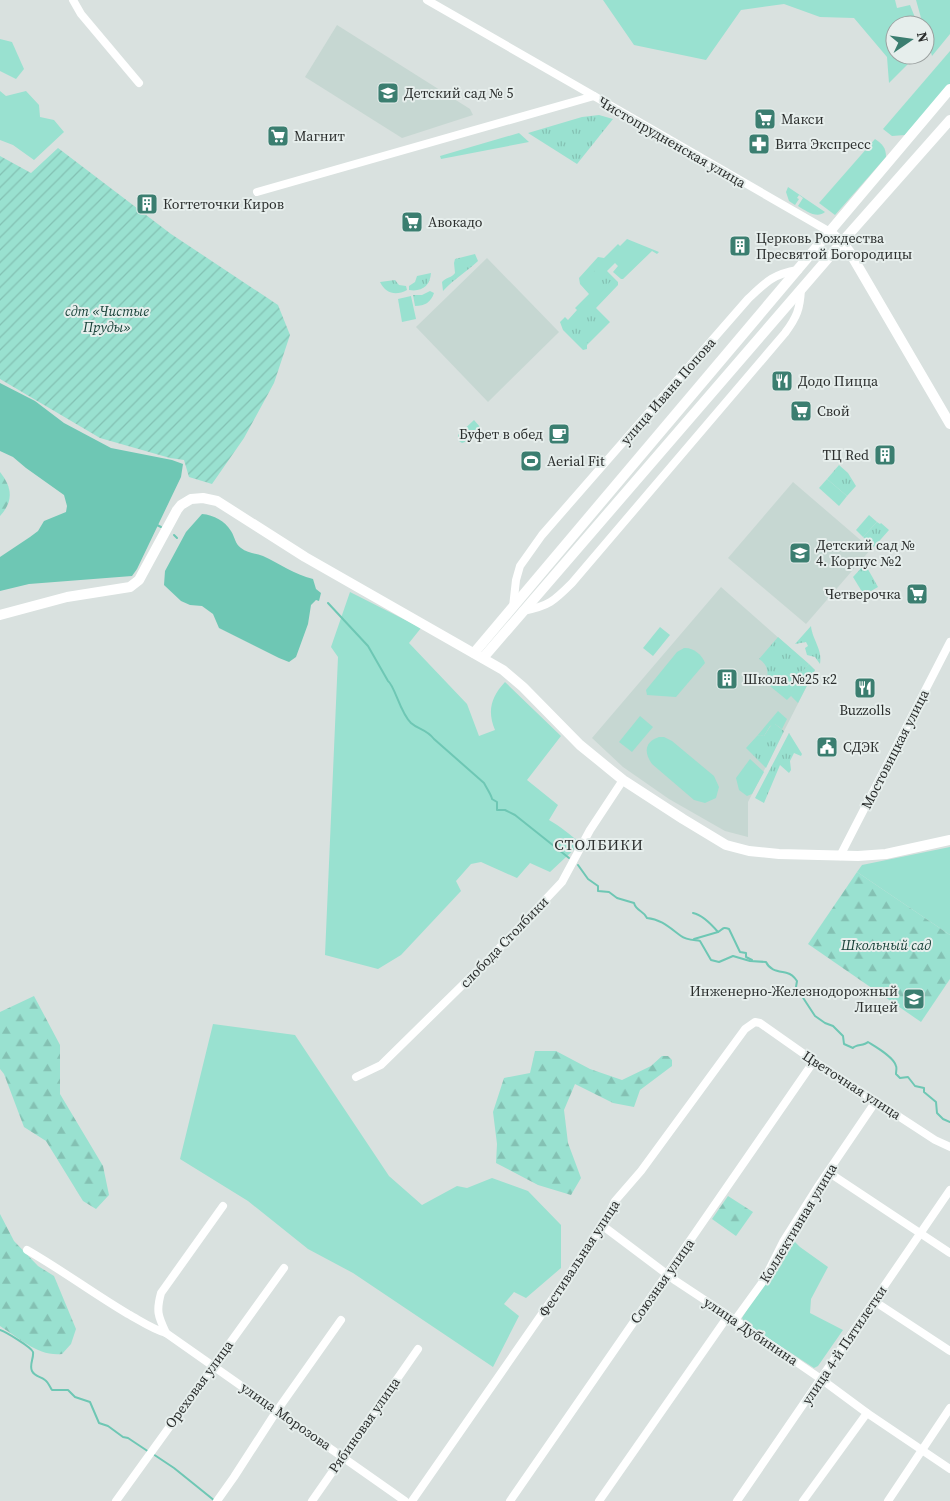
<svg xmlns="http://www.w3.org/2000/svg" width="950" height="1501" font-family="'Source Serif 4',serif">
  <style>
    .built { fill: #c6d7d2 }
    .grass { fill: #99e1d0 }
    .forest { fill: url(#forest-firs) }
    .park { fill: url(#park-tufts) }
    .garden { fill: url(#garden-furrows) }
    .water { fill: #6ec7b4 }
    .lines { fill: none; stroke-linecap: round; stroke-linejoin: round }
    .stream { stroke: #6ec7b4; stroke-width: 2 }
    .minor { stroke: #fff; stroke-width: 8 }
    .major { stroke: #fff; stroke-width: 10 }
    .labels { text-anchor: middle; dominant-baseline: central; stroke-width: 4; stroke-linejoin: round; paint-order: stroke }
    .poi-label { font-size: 14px; fill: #2b2e2d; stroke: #e6eeec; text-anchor: start }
    .street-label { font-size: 14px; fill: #2b2e2d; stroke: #e6eeec }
    .park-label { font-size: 14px; font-style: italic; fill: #174138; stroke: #e6eeec }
    .neighbourhood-label { font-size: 15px; letter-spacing: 1px; fill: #2b2e2d; stroke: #e6eeec }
  </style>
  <defs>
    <pattern id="forest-firs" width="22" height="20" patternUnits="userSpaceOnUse" patternTransform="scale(1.25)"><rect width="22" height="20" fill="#99e1d0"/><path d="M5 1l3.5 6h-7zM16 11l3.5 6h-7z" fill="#84c1b3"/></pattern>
    <pattern id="park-tufts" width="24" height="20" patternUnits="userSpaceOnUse" patternTransform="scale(1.25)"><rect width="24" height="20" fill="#99e1d0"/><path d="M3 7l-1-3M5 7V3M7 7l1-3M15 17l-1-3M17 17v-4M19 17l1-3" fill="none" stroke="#84c1b3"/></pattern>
    <pattern id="garden-furrows" width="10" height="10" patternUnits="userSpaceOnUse" patternTransform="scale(1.25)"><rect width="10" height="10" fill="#99e1d0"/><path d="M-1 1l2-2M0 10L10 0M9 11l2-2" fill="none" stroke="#84c1b3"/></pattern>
  </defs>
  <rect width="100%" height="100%" fill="#d9e1df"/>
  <g class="built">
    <polygon points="337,25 470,109 473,115 402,138 305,77"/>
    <polygon points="487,258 559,332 488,402 416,327"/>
    <polygon points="793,482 871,549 806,624 728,558"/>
    <polygon points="721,587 815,670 748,802 748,837 725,831 669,799 623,767 592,738"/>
  </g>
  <g class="grass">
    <polygon points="603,0 895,0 897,8 910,5 918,25 895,25 895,55 917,55 889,83 887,57 854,18 820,17 784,4 741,10 706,60 634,45"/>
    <polygon points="916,0 950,0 950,34 932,56 925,32 925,25 923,25"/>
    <polygon points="0,39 12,42 24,69 16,79 0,71"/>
    <polygon points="950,51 950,84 905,135 892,136 883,129"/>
    <polygon points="0,91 6,96 26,91 39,105 40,117 54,120 64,132 34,160 13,145 0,140"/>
    <polygon points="519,133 529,142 441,159 440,156"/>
    <path d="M 875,139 C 882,144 886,147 886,157 L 835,215 L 819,203 Z"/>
    <path d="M 788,187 L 825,212 C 817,219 806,211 798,206 L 803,198 L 799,195 L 797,198 L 799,199 L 795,205 L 789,201 L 786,192 Z"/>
    <polygon points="627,239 659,252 657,254 652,251 623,279 621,279 613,272 618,266 615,263 607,271 618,282 618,285 596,308 610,322 587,345 587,349 583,350 563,330 560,322 565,317 568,320 577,310 575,308 589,294 580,284 579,278 598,257 604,258 618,244 620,246"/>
    <polygon points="411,296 416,319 402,322 398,299"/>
    <polygon points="474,420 480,427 465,442 462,443 459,441 458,435"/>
    <polygon points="827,479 847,496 839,506 819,488"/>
    <polygon points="869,515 877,522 863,537 856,530"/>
    <path d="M 350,592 L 421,628 L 409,643 L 467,704 L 479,736 L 495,730 C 487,711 491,697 505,682 L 561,736 L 527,780 L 558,805 L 549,820 C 560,826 570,835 581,843 L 550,872 L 530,863 L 517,878 L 481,862 L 471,864 L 456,881 L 461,891 L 401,955 L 378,969 L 325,955 L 338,657 L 331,647 Z"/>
    <polygon points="660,627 670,635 653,656 643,648"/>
    <path d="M 684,648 C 692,647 702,654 705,663 L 676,697 L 647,695 L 646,690 L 677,652 Z"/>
    <path d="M 809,664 L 815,670 L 798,703 L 791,696 L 787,700 L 771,687 C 778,677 787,672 799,675 Z"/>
    <polygon points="778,711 787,719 782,729 775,724 770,726 764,736 760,735 757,736"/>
    <polygon points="640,716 653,727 632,752 619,742"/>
    <path d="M 659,737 L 664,737 L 672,741 L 714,776 L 719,787 L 716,798 L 705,803 L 694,800 L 652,764 C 644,753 644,742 659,737 Z"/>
    <polygon points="750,759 764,772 752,794 747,796 739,790 736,778"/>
    <polygon points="950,847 950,935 857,872 862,865"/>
    <polygon points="213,1024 295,1035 389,1176 422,1205 457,1186 467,1188 492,1178 528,1191 561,1225 561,1268 526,1298 514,1292 504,1304 519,1316 493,1367 353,1273 308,1249 248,1201 180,1159"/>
    <polygon points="790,1237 800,1247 828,1267 811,1299 810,1313 843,1330 818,1366 814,1368 745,1323 742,1318"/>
  </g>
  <g class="forest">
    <path d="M 0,472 C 12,487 14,501 0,516 Z"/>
    <polygon points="857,872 950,935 950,979 921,1022 808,944"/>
    <polygon points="34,996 60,1045 60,1094 103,1166 109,1195 96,1209 83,1201 46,1141 24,1127 4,1074 0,1069 0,1012"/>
    <polygon points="535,1051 556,1051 590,1069 622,1080 651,1066 662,1056 668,1056 672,1060 672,1066 640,1090 634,1107 613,1103 575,1084 564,1110 568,1143 581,1178 571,1195 538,1185 496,1163 497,1144 493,1112 504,1078 530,1073"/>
    <polygon points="728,1196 753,1212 736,1236 712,1219"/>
    <path d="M 0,1214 L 14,1241 L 38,1266 L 54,1276 L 76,1329 L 71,1344 L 62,1354 C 39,1357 19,1338 0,1326 Z"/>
  </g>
  <g class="park">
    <polygon points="599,115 613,119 577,164 528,133 582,117"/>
    <path d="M 475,254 L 478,261 C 466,272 454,279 443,291 L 442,282 C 446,277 452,278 455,273 L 454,263 L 455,259 Z"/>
    <polygon points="599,267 612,280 602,290 589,276"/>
    <path d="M 431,273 C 430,286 422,292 409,290 L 409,286 L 415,282 L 417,276 Z"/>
    <path d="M 395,280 L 399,285 L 406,286 L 407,290 C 396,296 386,294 380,282 Z"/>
    <path d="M 430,291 L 434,293 C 431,302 425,306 415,306 L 413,295 L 422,295 Z"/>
    <polygon points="592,307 608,323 584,346 568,330"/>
    <polygon points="839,465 848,473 856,486 847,496 827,479"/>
    <polygon points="877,522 880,524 881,523 889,530 874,547 863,537"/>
    <polygon points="865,564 878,587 864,595 853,577"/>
    <path d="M 811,626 C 812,639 823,650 820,664 L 815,657 L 807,655 L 805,648 L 808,646 L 806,642 L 795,644 Z"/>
    <path d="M 778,637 L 809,664 L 799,675 C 787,672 778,677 771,687 L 766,683 C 769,672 768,665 759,659 Z"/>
    <polygon points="772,724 775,724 784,731 766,768 746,748 757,736 760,735 764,736"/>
    <polygon points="789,733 802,754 801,756 794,753 790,761 791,770 789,773 780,765 764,803 755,798"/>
  </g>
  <polygon class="garden" points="58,148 171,234 278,305 290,335 274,383 244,438 212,484 189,477 184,460 170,458 100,438 0,379 0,156 31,173"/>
  <g class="water">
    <polygon points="0,383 35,401 64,423 111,448 172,460 183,464 181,477 137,569 132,576 29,584 0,591 0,557 30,537 38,531 44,521 66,512 67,506 64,495 26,468 13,457 0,451"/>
    <path d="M 202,514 C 214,515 225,521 231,531 C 235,537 235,544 241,548 C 247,553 255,553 263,556 C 280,564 294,574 313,579 L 316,589 L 321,593 L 319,601 L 316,600 L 311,605 L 308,624 L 296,657 L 289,662 L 279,658 L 219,628 L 213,614 L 202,606 L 190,605 L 181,601 L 164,585 L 165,571 L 186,532 Z"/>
  </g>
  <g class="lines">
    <g class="stream">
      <polyline points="157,525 161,527"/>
      <polyline points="174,535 177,538"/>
      <path d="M 328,603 L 368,646 L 388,681 C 395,686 400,713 411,723 C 419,730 426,729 434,739 L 484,783 C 486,787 492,796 492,799 L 497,802 L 497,810 L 505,810 L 515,815 L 569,858"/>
      <path d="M 578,865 L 588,879 L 598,886 L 598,891 L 609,892 L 617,898 L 634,903 C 636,911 644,911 647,918 C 661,919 670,928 681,936 C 686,940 695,940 700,941 L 711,960 L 719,962 L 733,956 L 750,961 L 766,962 C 770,971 779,971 787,973 C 791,974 795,978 797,981 L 796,987 L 815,1016 L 825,1023 L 833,1026 L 843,1036 L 844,1044 L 853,1048 C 856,1044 864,1046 868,1042 C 876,1047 894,1057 896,1066 C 897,1068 896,1071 896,1074 L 900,1078 L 908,1077 L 915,1086 L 924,1088 L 924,1092 L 936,1102 L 937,1113 L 943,1119 L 950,1122"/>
      <path d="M 693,913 C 703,915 712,925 718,932 C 723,930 722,926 729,929 L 740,952 L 746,953 L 746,957 L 752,960"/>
      <polyline points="694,939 718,932"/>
      <path d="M 0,1330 C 6,1332 31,1347 33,1352 C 34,1358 29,1365 32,1371 C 35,1377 40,1376 45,1380 C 48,1382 50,1387 52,1390 L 68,1390 L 75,1397 L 90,1402 L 99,1423 L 108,1426 L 123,1437 L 128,1438 L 149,1452"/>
      <polyline points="153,1454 174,1468 215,1501"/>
    </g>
    <g class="minor">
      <polyline points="73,0 81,14 139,83"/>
      <polyline points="427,0 594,96"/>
      <polyline points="257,192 594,96 830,232"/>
      <path d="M 513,607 L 516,580 L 520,566 L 542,535 L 748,299 C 766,282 773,274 798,270"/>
      <path d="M 523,611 C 549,606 554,601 572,583 L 785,333 C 797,317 800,309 801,289"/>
      <polyline points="840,856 950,642"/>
      <polyline points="356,1077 381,1065 487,961 546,899 562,882 590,830 623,780"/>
      <polyline points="828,1172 950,1253"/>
      <polyline points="603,1226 676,1281 735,1320 821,1379 867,1413 950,1469"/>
      <path d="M 27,1250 C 62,1270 94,1294 128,1314 C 141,1321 152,1329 166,1333 L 405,1501"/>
      <polyline points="874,1301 950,1351"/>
      <polyline points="735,1320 764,1280 783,1242 819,1185 876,1101"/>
      <path d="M 166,1333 C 158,1316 156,1311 161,1293 L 223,1206"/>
      <polyline points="116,1501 284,1268"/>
      <polyline points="217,1501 234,1477 276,1412 341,1320"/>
      <polyline points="312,1501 418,1349"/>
      <polyline points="412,1501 603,1226 615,1201 641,1171 745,1029 755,1022 760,1023 814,1061 935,1140 950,1147"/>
      <polyline points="510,1501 814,1061"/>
      <polyline points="599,1501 728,1316"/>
      <polyline points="737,1501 950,1190"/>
      <polyline points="803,1501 867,1413"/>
      <polyline points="888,1501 950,1408"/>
    </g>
    <g class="major">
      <polyline points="830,232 842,242 849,251 950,424"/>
      <polyline points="0,615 67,597 130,587 139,580 177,510 181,505 191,499 203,498 217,501 305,557 503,670 523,687 580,745 623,780 683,819 726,845 749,851 779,854 858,856 886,854 950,840"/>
      <polyline points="474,653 950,89"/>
      <polyline points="483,658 842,242 950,120"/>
    </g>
  </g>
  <defs>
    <g id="school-square" transform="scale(1.125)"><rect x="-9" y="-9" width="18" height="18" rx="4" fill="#3b7e70" stroke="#e6eeec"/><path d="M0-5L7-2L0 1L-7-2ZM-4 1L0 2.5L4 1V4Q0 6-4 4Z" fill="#fff"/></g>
    <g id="supermarket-square" transform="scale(1.125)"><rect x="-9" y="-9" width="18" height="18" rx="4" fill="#3b7e70" stroke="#e6eeec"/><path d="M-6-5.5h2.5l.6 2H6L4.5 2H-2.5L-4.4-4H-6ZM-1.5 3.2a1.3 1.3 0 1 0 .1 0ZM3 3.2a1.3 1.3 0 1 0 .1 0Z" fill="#fff"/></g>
    <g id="pharmacy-square" transform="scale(1.125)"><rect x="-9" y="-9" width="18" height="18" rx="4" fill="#3b7e70" stroke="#e6eeec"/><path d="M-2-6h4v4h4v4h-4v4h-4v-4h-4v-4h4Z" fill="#fff"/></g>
    <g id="building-square" transform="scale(1.125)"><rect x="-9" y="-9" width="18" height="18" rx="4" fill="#3b7e70" stroke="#e6eeec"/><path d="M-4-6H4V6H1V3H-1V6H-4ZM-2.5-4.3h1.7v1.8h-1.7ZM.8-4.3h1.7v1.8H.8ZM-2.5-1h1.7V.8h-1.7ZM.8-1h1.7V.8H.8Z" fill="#fff"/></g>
    <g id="restaurant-square" transform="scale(1.125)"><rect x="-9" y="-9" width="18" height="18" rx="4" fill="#3b7e70" stroke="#e6eeec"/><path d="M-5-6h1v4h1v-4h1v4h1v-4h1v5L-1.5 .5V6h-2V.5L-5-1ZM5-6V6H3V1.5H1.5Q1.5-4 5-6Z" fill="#fff"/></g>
    <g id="cafe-square" transform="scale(1.125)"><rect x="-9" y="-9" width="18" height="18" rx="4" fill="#3b7e70" stroke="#e6eeec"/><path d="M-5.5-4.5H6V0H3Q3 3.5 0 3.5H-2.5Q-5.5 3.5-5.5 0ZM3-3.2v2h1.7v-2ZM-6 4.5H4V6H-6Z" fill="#fff"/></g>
    <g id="stadium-square" transform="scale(1.125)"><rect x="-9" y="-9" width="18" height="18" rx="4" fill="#3b7e70" stroke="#e6eeec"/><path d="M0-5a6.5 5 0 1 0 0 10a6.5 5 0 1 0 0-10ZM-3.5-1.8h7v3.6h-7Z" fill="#fff"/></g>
    <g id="civic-square" transform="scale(1.125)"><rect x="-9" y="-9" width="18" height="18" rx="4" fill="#3b7e70" stroke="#e6eeec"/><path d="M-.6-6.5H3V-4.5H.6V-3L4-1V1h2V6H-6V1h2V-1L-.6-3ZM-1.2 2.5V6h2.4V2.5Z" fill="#fff"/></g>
  </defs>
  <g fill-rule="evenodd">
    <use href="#school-square" x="388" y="93"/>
    <use href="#supermarket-square" x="765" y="119"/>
    <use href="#supermarket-square" x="278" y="136"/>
    <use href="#pharmacy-square" x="759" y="144"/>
    <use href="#building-square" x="147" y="204"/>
    <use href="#supermarket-square" x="412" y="222"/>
    <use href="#building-square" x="740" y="246"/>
    <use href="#restaurant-square" x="782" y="381"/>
    <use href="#supermarket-square" x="801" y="411"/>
    <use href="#cafe-square" x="559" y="434"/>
    <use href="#building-square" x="885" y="455"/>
    <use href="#stadium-square" x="531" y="461"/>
    <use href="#school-square" x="800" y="553"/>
    <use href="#supermarket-square" x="917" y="594"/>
    <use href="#building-square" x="727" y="679"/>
    <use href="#restaurant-square" x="865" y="688"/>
    <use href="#civic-square" x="827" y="747"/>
    <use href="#school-square" x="914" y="999"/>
  </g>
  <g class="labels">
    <g class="poi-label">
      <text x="404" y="93">Детский сад № 5</text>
      <text x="781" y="119">Макси</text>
      <text x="294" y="136">Магнит</text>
      <text x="775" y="144">Вита Экспресс</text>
      <text x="163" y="204">Когтеточки Киров</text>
      <text x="428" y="222">Авокадо</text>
      <text x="756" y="238">Церковь Рождества<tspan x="756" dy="16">Пресвятой Богородицы</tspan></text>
      <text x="798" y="381">Додо Пицца</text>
      <text x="817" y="411">Свой</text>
      <text x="543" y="434" text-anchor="end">Буфет в обед</text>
      <text x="869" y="455" text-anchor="end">ТЦ Red</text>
      <text x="547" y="461">Aerial Fit</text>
      <text x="816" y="545">Детский сад №<tspan x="816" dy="16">4. Корпус №2</tspan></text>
      <text x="901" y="594" text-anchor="end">Четверочка</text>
      <text x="743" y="679">Школа №25 к2</text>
      <text x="865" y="710" text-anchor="middle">Buzzolls</text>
      <text x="843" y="747">СДЭК</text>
      <text x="898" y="991" text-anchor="end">Инженерно-Железнодорожный<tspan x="898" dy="16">Лицей</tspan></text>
    </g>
    <g class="street-label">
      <text transform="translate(672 142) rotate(30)">Чистопрудненская улица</text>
      <text transform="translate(668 391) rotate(-49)">улица Ивана Попова</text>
      <text transform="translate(895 749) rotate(-63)">Мостовицкая улица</text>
      <text transform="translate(504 942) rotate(-46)">слобода Столбики</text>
      <text transform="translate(852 1085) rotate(33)">Цветочная улица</text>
      <text transform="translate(798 1223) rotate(-59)">Коллективная улица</text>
      <text transform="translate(579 1258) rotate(-57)">Фестивальная улица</text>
      <text transform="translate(662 1281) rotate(-55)">Союзная улица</text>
      <text transform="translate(751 1331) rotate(34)">улица Дубинина</text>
      <text transform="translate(844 1345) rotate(-56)">улица 4-й Пятилетки</text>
      <text transform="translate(199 1384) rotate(-54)">Ореховая улица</text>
      <text transform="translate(286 1416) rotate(35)">улица Морозова</text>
      <text transform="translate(364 1425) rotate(-55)">Рябиновая улица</text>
    </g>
    <g class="park-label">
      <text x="107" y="311">сдт «Чистые<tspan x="107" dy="16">Пруды»</tspan></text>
      <text x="886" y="945">Школьный сад</text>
    </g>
    <g class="neighbourhood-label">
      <text x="599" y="844">СТОЛБИКИ</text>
    </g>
  </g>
  <g transform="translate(910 40) rotate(77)"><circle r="24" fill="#e6eeec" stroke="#9ba1a0"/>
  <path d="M0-4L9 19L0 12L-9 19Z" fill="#3b7e70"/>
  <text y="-8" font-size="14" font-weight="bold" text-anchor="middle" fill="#2b2e2d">N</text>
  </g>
</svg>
